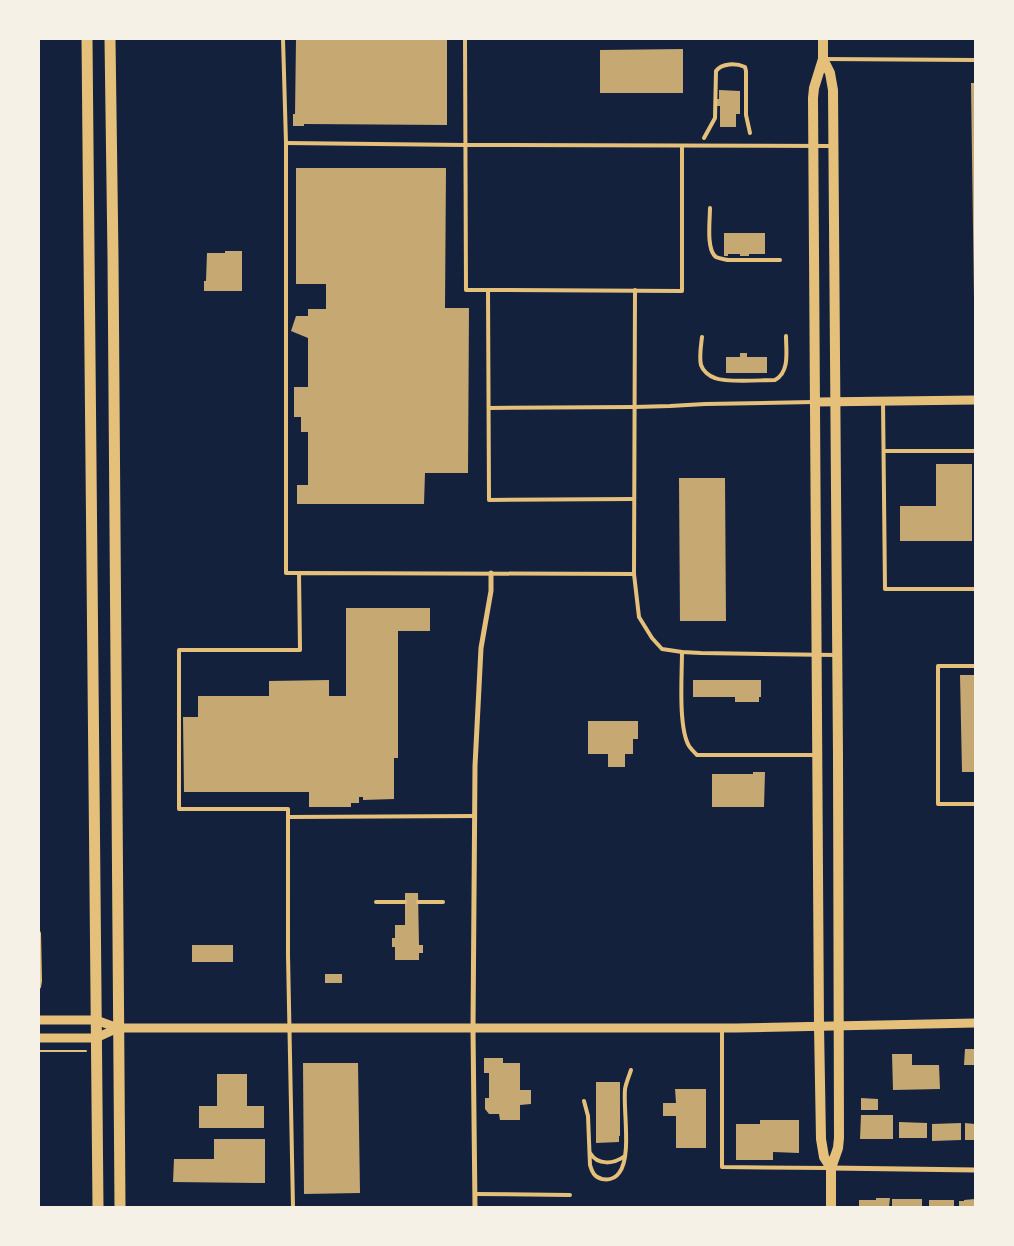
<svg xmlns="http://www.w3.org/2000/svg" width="1014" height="1246" font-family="'Nunito Sans',sans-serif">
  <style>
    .building { fill: #c6a872 }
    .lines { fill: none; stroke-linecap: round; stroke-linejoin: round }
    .path { stroke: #e5c07b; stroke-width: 2 }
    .service { stroke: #e5c07b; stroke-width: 4 }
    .minor { stroke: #e5c07b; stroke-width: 5 }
    .tertiary { stroke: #e5c07b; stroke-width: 9 }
    .secondary { stroke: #e5c07b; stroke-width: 10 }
    .trunk { stroke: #e5c07b; stroke-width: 11 }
  </style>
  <rect width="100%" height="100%" fill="#14213d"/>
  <g class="building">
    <polygon points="296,39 447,39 447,125 304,124 304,126 293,126 293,114 295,114"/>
    <polygon points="683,49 683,93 600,93 600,50"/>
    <polygon points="971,83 975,83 975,299 974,299"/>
    <polygon points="719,90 740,91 740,114 736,114 736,127 720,127 720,106 715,106 715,99 719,99"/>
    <polygon points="296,168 446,168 445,308 469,308 468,473 425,473 424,504 297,504 297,485 308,485 308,432 301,432 301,417 294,417 294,387 308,387 308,338 291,331 296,316 308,316 308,309 326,309 326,284 296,284"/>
    <polygon points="724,233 765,233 765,254 749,254 749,256 740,256 740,254 728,254 728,256 724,256"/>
    <polygon points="225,251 242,251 242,291 204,291 204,281 206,281 207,253 225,253"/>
    <polygon points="740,353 747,353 747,357 767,357 767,373 726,373 726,357 740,357"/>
    <polygon points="936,464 972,464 972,541 900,541 900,506 936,506"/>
    <polygon points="679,478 725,478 726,621 680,621"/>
    <polygon points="346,608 430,608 430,631 398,631 398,758 394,758 394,799 363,800 363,797 359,797 359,803 351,803 351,807 309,807 309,792 184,792 183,717 198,717 198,696 269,696 269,681 329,680 329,696 346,696"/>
    <polygon points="960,675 974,675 975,772 962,772"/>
    <polygon points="693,680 761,680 761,697 759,697 759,702 735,702 735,697 693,697"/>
    <polygon points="588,721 638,721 638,739 633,739 633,754 625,754 625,767 608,767 608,754 588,754"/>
    <polygon points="753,772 765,772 764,807 712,807 712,774 753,774"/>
    <polygon points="405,893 418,893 419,945 423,945 423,953 419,953 419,960 395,960 395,947 392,947 392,938 395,938 395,925 405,925"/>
    <rect x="192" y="945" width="41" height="17"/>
    <rect x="325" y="974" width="17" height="9"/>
    <polygon points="965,1049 975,1049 975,1065 964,1065"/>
    <polygon points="892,1054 912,1054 912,1065 939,1065 940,1089 893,1090"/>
    <polygon points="484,1058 503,1058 503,1063 520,1063 520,1090 531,1090 531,1104 520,1105 520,1120 500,1120 499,1114 489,1114 485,1109 485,1098 489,1098 489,1073 484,1073"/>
    <polygon points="303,1063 358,1063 360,1193 304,1194"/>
    <polygon points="217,1074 247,1074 247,1106 264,1106 264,1128 199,1128 199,1106 217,1106"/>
    <polygon points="596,1082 620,1082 620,1136 619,1136 619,1142 596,1143"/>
    <polygon points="675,1089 706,1089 706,1148 676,1148 676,1116 663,1116 663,1103 676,1103"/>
    <polygon points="861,1098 878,1099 878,1110 861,1110"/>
    <polygon points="861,1115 893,1115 893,1139 860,1139"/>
    <polygon points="760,1120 799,1120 799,1153 773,1152 773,1160 736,1160 736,1124 760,1124"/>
    <polygon points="899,1122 927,1123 927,1138 899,1138"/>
    <polygon points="961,1123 961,1140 932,1141 932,1124"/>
    <polygon points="965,1123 975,1124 975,1140 965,1140"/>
    <polygon points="214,1139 265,1139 265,1183 173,1182 174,1159 214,1159"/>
    <polygon points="876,1198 890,1198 889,1207 859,1207 859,1200 876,1200"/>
    <rect x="892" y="1199" width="30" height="8"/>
    <polygon points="975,1199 975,1207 959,1207 959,1201 964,1201 964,1200"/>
    <rect x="929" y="1200" width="25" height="7"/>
  </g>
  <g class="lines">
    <polyline class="path" points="39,1051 86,1051"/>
    <g class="service">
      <polyline points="283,39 286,143 286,573 299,573"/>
      <polyline points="465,39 466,290 488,290 489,500 633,499"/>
      <polyline points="825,59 975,60"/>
      <path d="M 704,138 L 715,118 L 716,71 C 722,63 736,63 745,67 L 746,71 L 746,115 L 750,133"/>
      <polyline points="286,143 465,145 831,146"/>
      <path d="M 710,208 C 710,220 706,250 716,257 C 720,259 724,259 728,260 L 780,260"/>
      <polyline points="488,290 682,291 682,146"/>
      <polyline points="635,290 634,574 639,617 652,638 662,649 682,652 701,653 835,655"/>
      <path d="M 702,337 C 701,346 699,356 701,365 C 703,371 709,376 715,378 C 727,383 760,380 775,380 C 790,372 786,351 786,336"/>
      <polyline points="883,401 885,589 975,589"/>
      <polyline points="489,408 634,407 670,406 705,404 814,402"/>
      <polyline points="884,451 975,451"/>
      <path d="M 682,652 C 682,675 678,727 689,746 C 691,749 694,752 697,755 L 816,755"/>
      <polyline points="975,666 938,666 938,804 975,804"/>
      <polyline points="288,817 288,809 179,809 179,650 300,650 299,573 634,574"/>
      <polyline points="376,902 405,902"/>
      <polyline points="418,902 443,902"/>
      <polyline points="39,933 40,981 39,987"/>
      <polyline points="722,1028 722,1167 828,1168"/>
      <path d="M 584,1101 L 588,1116 L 590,1165 C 592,1172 594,1177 602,1179 C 608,1180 615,1179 619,1173 C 632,1157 623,1110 625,1089 C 626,1083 629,1076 631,1070"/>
      <path d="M 590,1153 C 598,1166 614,1164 625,1156"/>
      <polyline points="475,1194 570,1195"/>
      <polyline points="293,1207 288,955 288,817 475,816"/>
    </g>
    <g class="minor">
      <polyline points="831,1168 975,1170"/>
      <polyline points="475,1207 473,1029 475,766 481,648 491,591 491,573"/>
    </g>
    <g class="tertiary">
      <polyline points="816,402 975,400"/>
      <polyline points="39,1020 96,1020 118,1028 736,1028 975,1023"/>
      <polyline points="39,1038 96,1038 118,1028"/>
    </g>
    <g class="secondary">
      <polyline points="823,39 823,59 814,88 813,98 819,1026 821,1139 824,1157 831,1168"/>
      <polyline points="823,59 830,73 833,90 838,756 839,1138 838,1148 831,1168 831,1207"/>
    </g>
    <g class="trunk">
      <polyline points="87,39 98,1207"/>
      <polyline points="110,39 113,257 120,1207"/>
    </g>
  </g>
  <rect width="1014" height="1246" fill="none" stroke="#f6f1e7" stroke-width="80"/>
</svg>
